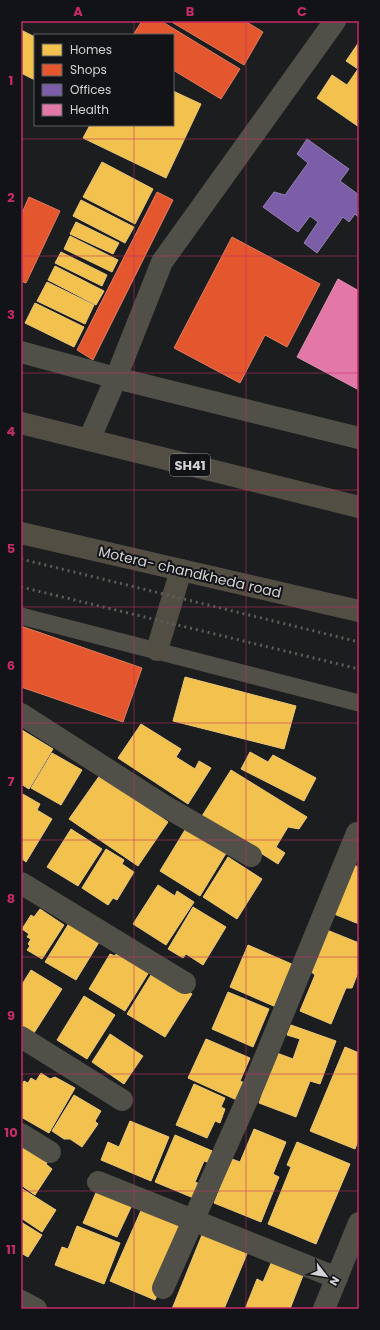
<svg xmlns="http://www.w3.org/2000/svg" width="380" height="1330" font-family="Poppins,sans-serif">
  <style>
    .homes { fill: #f2c14e; stroke: #e9c677 }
    .shops { fill: #e4572e; stroke: #df7c60 }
    .offices { fill: #7b5ea7; stroke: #9581b5 }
    .health { fill: #e377a8; stroke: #de93b6 }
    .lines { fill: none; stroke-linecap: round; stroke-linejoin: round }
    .service { stroke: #515048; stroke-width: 17 }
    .minor { stroke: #515048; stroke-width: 22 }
    .tertiary { stroke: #515048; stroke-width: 22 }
    .primary { stroke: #524e43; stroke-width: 22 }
    .rail { stroke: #5d5c59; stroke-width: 3; stroke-dasharray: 2 4; stroke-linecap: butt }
    .grid { fill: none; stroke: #c42b67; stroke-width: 1; stroke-opacity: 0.55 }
    .labels { text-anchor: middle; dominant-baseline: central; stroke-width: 4; stroke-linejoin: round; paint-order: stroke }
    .shield { fill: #121316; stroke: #99999c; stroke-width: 1 }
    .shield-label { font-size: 13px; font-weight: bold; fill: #d3d3d6 }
    .street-label { font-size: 14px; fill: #d3d3d6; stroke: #121316 }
    .neatline { fill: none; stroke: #c42b67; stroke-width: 1.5 }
    .grid-label { font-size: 13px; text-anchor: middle; font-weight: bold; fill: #c42b67 }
  </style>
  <rect width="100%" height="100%" fill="#1c1d1e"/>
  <g class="homes">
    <polygon points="21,30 35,37 35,80 21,73"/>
    <polygon points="359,42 359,127 317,98 332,75 347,85 358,69 346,61"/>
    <polygon points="173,91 201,104 166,178 83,138 90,125 173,125"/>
    <polygon points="102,162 153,189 135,224 83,197"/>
    <polygon points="81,200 134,227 125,243 73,216"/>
    <polygon points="76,222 119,243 113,254 70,234"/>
    <polygon points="70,236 118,260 112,272 64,249"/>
    <polygon points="61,252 107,275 102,286 55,263"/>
    <polygon points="55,266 104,291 96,305 48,280"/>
    <polygon points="47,282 94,305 85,324 37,301"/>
    <polygon points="35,303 84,327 74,347 25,323"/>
    <polygon points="185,677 296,706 284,749 173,721"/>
    <polygon points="141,724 181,749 176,757 195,769 199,761 211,768 188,804 118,758"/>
    <polygon points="22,730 53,749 29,789 21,784"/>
    <polygon points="250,752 268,762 273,755 316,778 304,801 241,769"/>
    <polygon points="52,753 82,770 61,805 31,788"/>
    <polygon points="231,770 307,817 299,829 288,827 276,847 285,853 278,864 202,816"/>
    <polygon points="100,775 168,822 138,866 69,819"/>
    <polygon points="21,793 40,804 37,810 52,819 26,862 21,858"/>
    <polygon points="188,825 228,850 200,896 160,871"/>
    <polygon points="71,829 102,849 78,886 47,867"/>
    <polygon points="106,849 124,860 122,864 134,872 117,900 113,898 108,905 82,888"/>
    <polygon points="228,857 262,879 237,919 203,897"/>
    <polygon points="353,865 359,867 359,924 334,914"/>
    <polygon points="158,885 175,896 177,891 194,902 166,945 133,924"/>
    <polygon points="193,907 226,927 203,965 186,954 183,958 168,949"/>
    <polygon points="40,909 64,925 42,959 27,950 30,946 28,944 31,939 27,937 29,934 22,929 31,915 34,917"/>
    <polygon points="71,920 101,939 76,980 45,962"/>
    <polygon points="327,930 359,943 359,970 352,988 346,988 331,1024 300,1011 315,975 309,970"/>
    <polygon points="248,945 294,965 276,1007 230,987"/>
    <polygon points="119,949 149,972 125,1011 89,989 110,954 115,956"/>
    <polygon points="31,970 62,989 34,1033 21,1025 21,986"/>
    <polygon points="154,970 192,994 165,1037 127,1014"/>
    <polygon points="228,992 269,1009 253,1047 212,1029"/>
    <polygon points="84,996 115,1015 87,1059 57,1040"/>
    <polygon points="291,1025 336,1041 320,1084 310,1081 296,1117 259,1103 277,1053 293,1059 300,1039 287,1035"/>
    <polygon points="110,1034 143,1056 124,1084 92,1062"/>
    <polygon points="206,1039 250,1058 240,1081 247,1084 239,1101 188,1078"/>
    <polygon points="345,1047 359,1053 359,1138 355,1149 310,1131"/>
    <polygon points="41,1073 50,1079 55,1077 75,1088 49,1133 21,1117 21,1086 24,1081 28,1083 31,1078 36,1081"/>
    <polygon points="194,1084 225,1098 221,1107 225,1109 220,1123 215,1121 207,1138 176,1125"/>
    <polygon points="74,1095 101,1111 95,1121 98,1124 82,1147 70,1139 64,1139 52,1131"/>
    <polygon points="130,1121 169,1137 151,1181 101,1160 108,1142 119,1147"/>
    <polygon points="254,1129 286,1142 273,1174 279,1177 261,1222 214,1203 232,1159 240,1162"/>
    <polygon points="175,1135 217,1153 212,1164 204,1161 195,1182 202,1185 196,1199 155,1182"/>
    <polygon points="21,1141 51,1156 46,1164 52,1169 35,1195 21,1185"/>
    <polygon points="297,1142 350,1164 316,1244 268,1224 291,1167 287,1165"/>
    <polygon points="21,1188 56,1210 42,1232 21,1218"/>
    <polygon points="98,1188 133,1203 117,1237 83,1223"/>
    <polygon points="143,1206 187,1225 155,1300 110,1281"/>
    <polygon points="21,1222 42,1235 28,1257 21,1253"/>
    <polygon points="77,1226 120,1243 104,1284 55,1265 62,1247 68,1249"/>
    <polygon points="204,1230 249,1249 224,1309 172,1309"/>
    <polygon points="272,1261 304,1273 290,1309 245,1309 257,1279 263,1282"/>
  </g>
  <g class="shops">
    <polygon points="142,21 161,21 240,69 221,99 173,70 173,35 133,35"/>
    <polygon points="170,21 245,21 263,32 244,65"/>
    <polygon points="157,192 173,200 93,360 77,350"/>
    <polygon points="29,197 60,211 26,283 21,281 21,215"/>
    <polygon points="232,237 320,284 287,347 265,335 240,383 174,348"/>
    <polygon points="21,626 142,668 123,722 21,687"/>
  </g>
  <polygon class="offices" points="307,139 349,169 340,181 359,195 359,218 355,214 349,222 343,217 317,253 304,243 318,222 310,216 298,232 263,207 274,192 285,195 308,163 297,154"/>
  <polygon class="health" points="338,279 359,291 359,390 297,357"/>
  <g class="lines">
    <polyline class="service" points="21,616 359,703"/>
    <g class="minor">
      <polyline points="89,440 116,378 162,262 335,21"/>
      <polyline points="21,714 163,805 251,856"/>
      <polyline points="21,883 185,983"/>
      <polyline points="21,1037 122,1100"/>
      <polyline points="21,1134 50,1152"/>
      <polyline points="98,1182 337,1278"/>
      <polyline points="163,1288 255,1082 357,833"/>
      <polyline points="21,1301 36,1309"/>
      <polyline points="324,1309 359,1223"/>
    </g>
    <polyline class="tertiary" points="21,352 116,378 359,438"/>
    <g class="primary">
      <polyline points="21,423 359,507"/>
      <polyline points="21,533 359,611"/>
      <polyline points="157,650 181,570"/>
    </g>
    <g class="rail">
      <polyline points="21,559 359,642"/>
      <polyline points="21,587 359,669"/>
    </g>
  </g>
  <path class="grid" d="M 134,21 L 134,35M 246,21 L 246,1309M 134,125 L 134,1309M 21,139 L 359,139M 21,256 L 359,256M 21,373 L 359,373M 21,490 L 359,490M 21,607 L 359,607M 21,723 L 359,723M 21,840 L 359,840M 21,957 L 359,957M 21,1074 L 359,1074M 21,1191 L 359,1191"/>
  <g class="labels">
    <rect class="shield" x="170" y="454" width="40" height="22" rx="3"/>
    <g class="shield-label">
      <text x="190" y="465">SH41</text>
    </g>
    <g class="street-label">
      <text transform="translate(190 572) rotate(13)">Motera- chandkheda road</text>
    </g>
  </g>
  <rect width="380" height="1330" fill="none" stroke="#121316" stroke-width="44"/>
  <rect x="34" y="34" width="140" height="92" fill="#121316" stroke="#5f6063"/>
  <rect x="42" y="44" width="20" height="12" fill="#f2c14e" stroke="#5f6063"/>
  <text x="70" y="54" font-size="12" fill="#d3d3d6">Homes</text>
  <rect x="42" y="64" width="20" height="12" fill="#e4572e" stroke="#5f6063"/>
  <text x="70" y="74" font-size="12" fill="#d3d3d6">Shops</text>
  <rect x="42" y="84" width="20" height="12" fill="#7b5ea7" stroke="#5f6063"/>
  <text x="70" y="94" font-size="12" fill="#d3d3d6">Offices</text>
  <rect x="42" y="104" width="20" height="12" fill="#e377a8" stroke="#5f6063"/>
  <text x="70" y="114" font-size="12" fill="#d3d3d6">Health</text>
  <g transform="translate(326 1276) rotate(121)" stroke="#121316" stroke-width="3" paint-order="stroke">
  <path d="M0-3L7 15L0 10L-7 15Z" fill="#d3d3d6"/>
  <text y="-6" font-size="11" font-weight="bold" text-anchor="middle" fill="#d3d3d6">N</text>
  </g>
  <rect x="22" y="22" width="336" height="1286" class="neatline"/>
  <g class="grid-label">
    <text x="78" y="16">A</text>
    <text x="190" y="16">B</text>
    <text x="302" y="16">C</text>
    <text x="11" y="85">1</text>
    <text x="11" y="202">2</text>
    <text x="11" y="319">3</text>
    <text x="11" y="436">4</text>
    <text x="11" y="553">5</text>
    <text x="11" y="670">6</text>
    <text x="11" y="786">7</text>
    <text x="11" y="903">8</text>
    <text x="11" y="1020">9</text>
    <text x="11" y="1137">10</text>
    <text x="11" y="1254">11</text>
  </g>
</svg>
